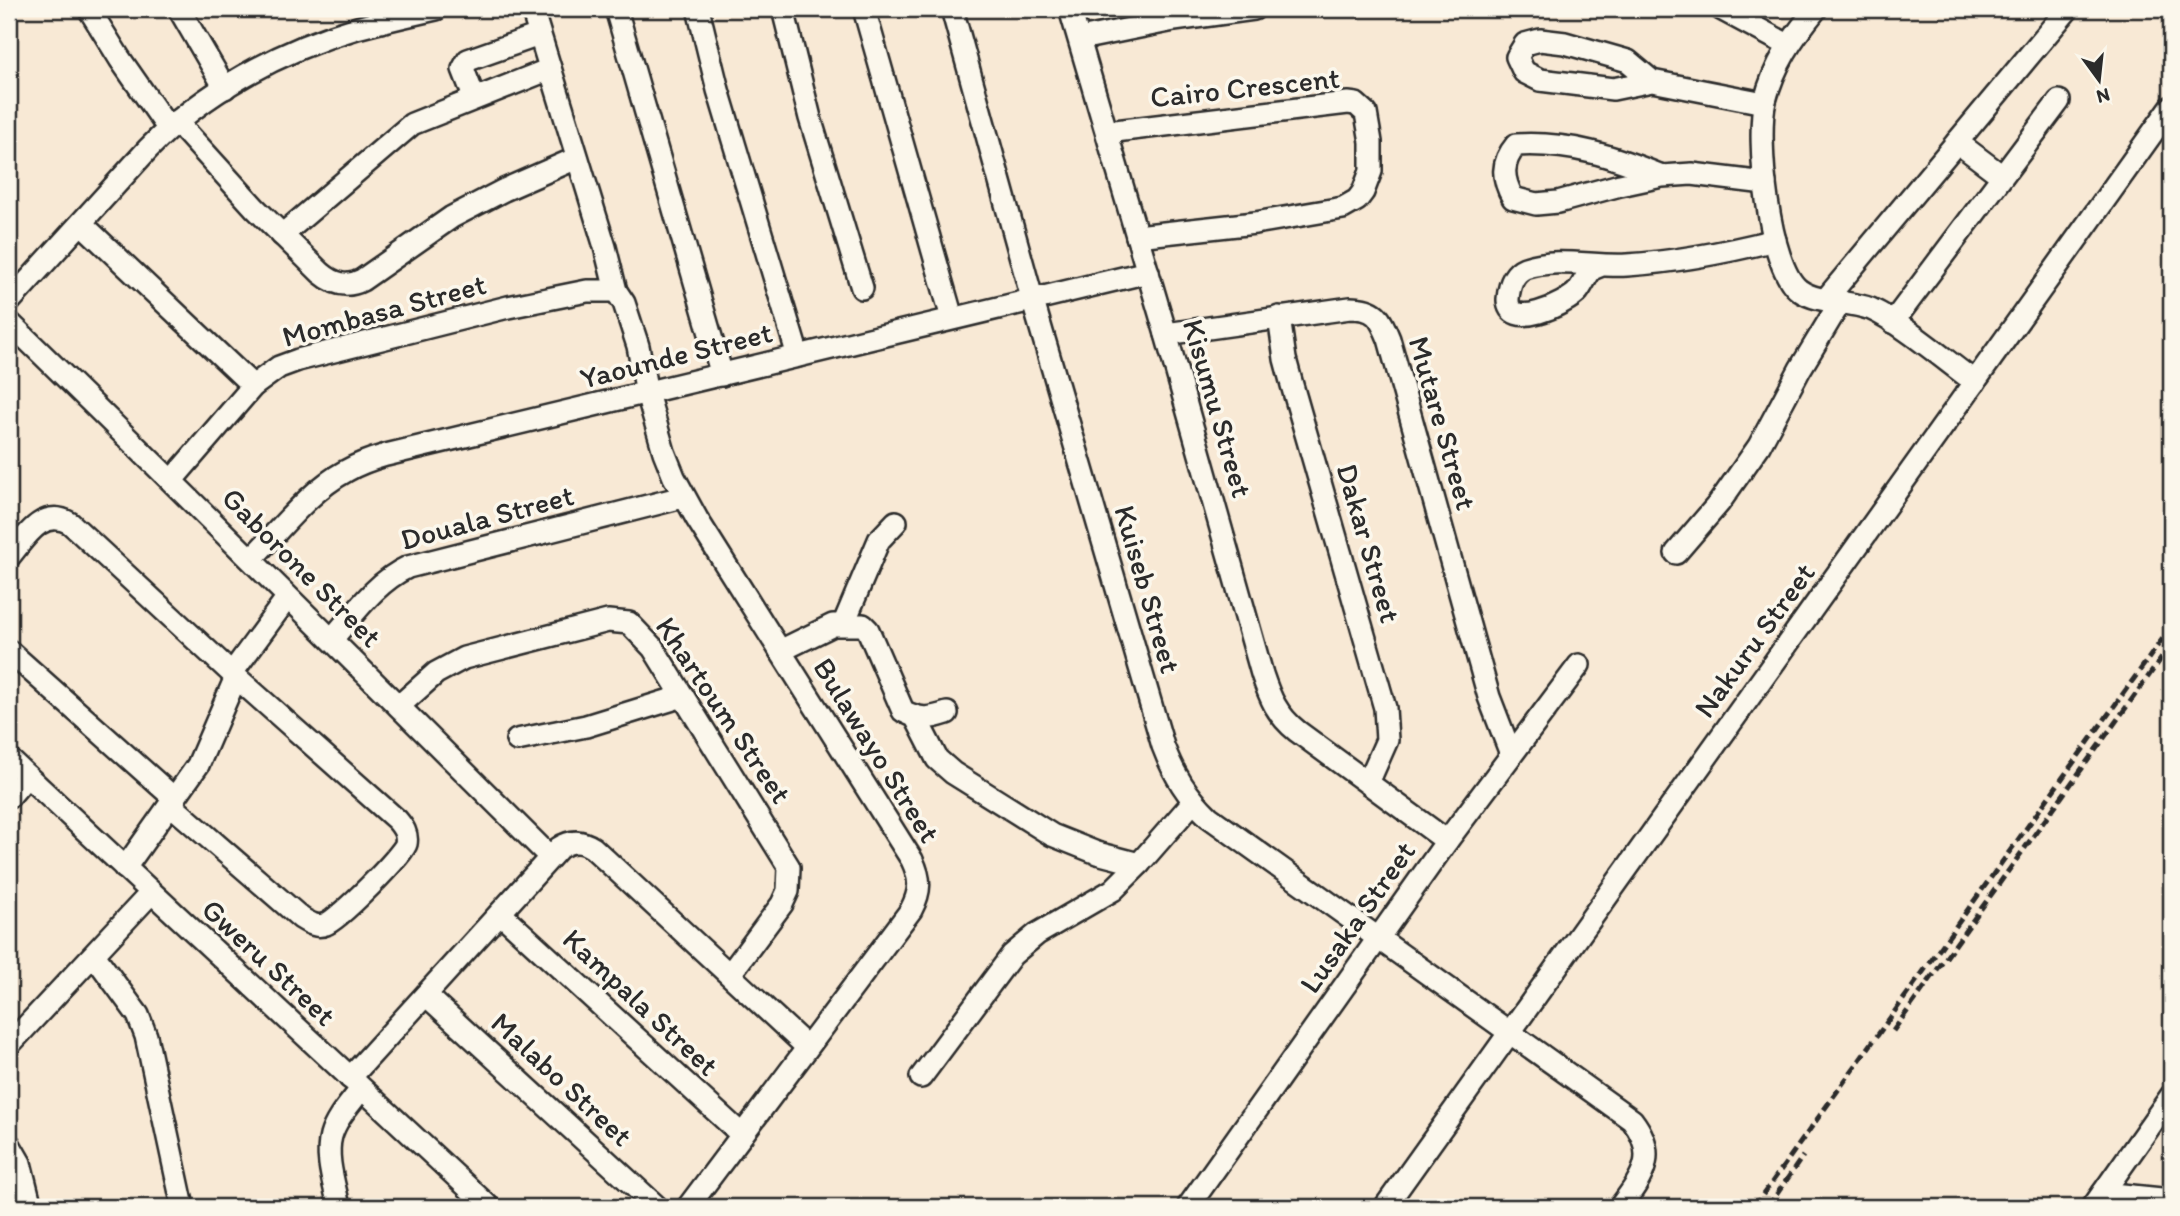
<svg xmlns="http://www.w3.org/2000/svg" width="2180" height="1216" font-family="Itim,sans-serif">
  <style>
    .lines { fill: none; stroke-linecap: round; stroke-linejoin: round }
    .minor-casing { stroke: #2b2b2b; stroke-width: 26 }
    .minor { stroke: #fbf7ec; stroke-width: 21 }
    .rail { stroke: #2b2b2b; stroke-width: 5; stroke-dasharray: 10 5; stroke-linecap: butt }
    .labels { text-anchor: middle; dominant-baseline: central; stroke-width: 7; stroke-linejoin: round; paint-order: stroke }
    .street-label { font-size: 30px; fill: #2b2b2b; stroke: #fbf7ec }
  </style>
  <rect width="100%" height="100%" fill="#f8e9d5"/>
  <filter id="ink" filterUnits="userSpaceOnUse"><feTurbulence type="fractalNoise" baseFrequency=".0143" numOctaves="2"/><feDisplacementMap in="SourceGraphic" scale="14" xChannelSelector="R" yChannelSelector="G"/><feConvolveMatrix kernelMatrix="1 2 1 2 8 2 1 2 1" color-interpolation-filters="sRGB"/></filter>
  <g filter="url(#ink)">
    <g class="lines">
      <g class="minor-casing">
        <g id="minor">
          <polyline points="89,9 120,59 168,128"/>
          <polyline points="179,9 225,88"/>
          <path d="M 532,9 L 605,247 L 616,291 L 624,303 L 638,346 L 647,393 L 664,452 L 674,477 L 697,519 L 912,860 C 921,879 921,891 911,910 L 688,1207"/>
          <polyline points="616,9 722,375"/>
          <polyline points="698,9 718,90 798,356"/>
          <polyline points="783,9 810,118 862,288"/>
          <polyline points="864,9 952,318"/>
          <path d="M 952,9 L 1032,298 L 1163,746 C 1174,775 1187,796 1209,817 L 1632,1120 C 1659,1155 1643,1176 1620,1207"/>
          <path d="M 1070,9 L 1166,334 L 1262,674 C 1270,698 1277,715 1297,731 L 1447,841"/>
          <polyline points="1721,9 1788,45"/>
          <path d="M 1816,9 C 1793,37 1774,65 1765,101 C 1756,136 1768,267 1799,290 C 1819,304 1848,300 1871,309 C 1902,323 1946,361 1975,382"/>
          <polyline points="1080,39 1174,20 1254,9"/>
          <polyline points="1652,81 1628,61 1565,43 1540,40 1525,44 1517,57 1524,72 1540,80 1613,89 1652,81 1764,103"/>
          <polyline points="474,97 463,69 468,60 539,35"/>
          <path d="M 176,121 L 255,208 L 321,273 C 334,284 347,288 362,280 L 452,217 L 504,190 L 577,158"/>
          <polyline points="1107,132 1348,103 1356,104 1366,113 1371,142 1371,171 1363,192 1357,200 1343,208 1255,223 1137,236"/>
          <polyline points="1957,142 2002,176"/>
          <path d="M 1662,176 C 1613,156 1570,142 1516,145 C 1501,163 1502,178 1513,198 L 1536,204 L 1558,202 L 1620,185 L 1662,176 L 1692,174 L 1765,183"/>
          <polyline points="82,224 253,386"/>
          <polyline points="282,235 412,124 550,69"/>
          <path d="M 1602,265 L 1592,269 C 1586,276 1583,284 1578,291 C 1567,304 1507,332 1508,299 C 1509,287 1513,273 1525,268 C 1558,257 1593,267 1627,265 C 1676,262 1727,252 1775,240"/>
          <polyline points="1826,299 2068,9"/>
          <path d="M 9,302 L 148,149 C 203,92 281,50 357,28 C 383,21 409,15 436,9"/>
          <polyline points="1279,317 1285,359 1292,385 1385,708 1387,740 1368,783"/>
          <path d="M 9,322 C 191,499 370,678 550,857"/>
          <polyline points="1893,322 2059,101"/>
          <path d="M 1166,334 L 1350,308 C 1376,308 1380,317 1389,339 L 1489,697 L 1511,754"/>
          <polyline points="172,480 253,386 279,367 298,360 508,307 587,291 616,291"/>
          <polyline points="1676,553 1719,503 1759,446 1800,369 1841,301"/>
          <path d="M 9,557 C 25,538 42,507 70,523 L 236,677 L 397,820 C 403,827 408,834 406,844 C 404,854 337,921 326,924 C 317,928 309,923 301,918 L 171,805"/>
          <path d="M 251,559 C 280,530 309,491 346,471 C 358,464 372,459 386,455 L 1148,272"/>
          <polyline points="844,623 879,540 896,522"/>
          <path d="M 332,639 C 355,613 376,582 408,567 L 683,497"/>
          <polyline points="9,651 175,799"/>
          <path d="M 780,651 L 833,625 L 863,625 L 868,630 L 903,711 C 920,720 929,719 947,713"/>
          <polyline points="232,673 287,598"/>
          <polyline points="399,706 436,673 464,658 608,621 629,623 653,648 789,867 788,891 782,904 730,974"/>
          <polyline points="916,718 937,759 953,773 1052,835 1097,853 1139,864"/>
          <polyline points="517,740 586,726 683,696"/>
          <polyline points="9,759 489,1207"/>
          <polyline points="9,797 27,776"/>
          <polyline points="125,868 198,765 236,677"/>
          <polyline points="500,913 742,1135"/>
          <polyline points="94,955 138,1015 146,1036 183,1207"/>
          <polyline points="426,995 657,1207"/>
          <polyline points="9,1045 151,893"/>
          <polyline points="921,1077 1012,955 1037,934 1113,890 1139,864 1193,802"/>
          <path d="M 350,1078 L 559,848 C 571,840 581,840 593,848 L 807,1047"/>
          <polyline points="9,1144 20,1163 31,1207"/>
          <polyline points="2103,1193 2171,1200"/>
          <path d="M 339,1207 C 335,1186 325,1158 331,1136 C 336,1118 351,1103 361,1089"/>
          <polyline points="1188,1207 1447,841 1579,665"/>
          <polyline points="1385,1207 2171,107"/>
          <polyline points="2093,1207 2171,1096"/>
        </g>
      </g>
      <use href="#minor" class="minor"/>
      <g class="rail">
        <polyline points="1893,1031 2171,645"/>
        <polyline points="1754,1207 2171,627"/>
        <polyline points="1768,1207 1803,1156"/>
      </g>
    </g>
  </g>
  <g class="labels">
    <g class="street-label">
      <text transform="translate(1245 87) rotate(-6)">Cairo Crescent</text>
      <text transform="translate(384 310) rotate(-15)">Mombasa Street</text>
      <text transform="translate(676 355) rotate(-14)">Yaounde Street</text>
      <text transform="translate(1218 408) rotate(74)">Kisumu Street</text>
      <text transform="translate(1443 423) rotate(74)">Mutare Street</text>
      <text transform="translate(487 517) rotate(-15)">Douala Street</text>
      <text transform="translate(1369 543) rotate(74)">Dakar Street</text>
      <text transform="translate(302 567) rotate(45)">Gaborone Street</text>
      <text transform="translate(1148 589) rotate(74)">Kuiseb Street</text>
      <text transform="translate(1754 640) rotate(-54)">Nakuru Street</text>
      <text transform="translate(724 710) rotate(56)">Khartoum Street</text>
      <text transform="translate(877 750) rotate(58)">Bulawayo Street</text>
      <text transform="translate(1357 917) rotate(-55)">Lusaka Street</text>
      <text transform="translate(269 962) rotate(43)">Gweru Street</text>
      <text transform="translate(641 1002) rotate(43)">Kampala Street</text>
      <text transform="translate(562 1079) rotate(43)">Malabo Street</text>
    </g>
  </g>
  <rect width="2180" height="1216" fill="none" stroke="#fbf7ec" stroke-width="35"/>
  <rect x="18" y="18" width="2145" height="1181" fill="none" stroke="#2b2b2b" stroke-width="2.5" filter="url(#ink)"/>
  <g transform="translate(2099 80) rotate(165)" stroke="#fbf7ec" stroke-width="5" paint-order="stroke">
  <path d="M0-5L12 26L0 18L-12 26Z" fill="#2b2b2b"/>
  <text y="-10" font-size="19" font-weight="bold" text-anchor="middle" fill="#2b2b2b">N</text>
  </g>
</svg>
